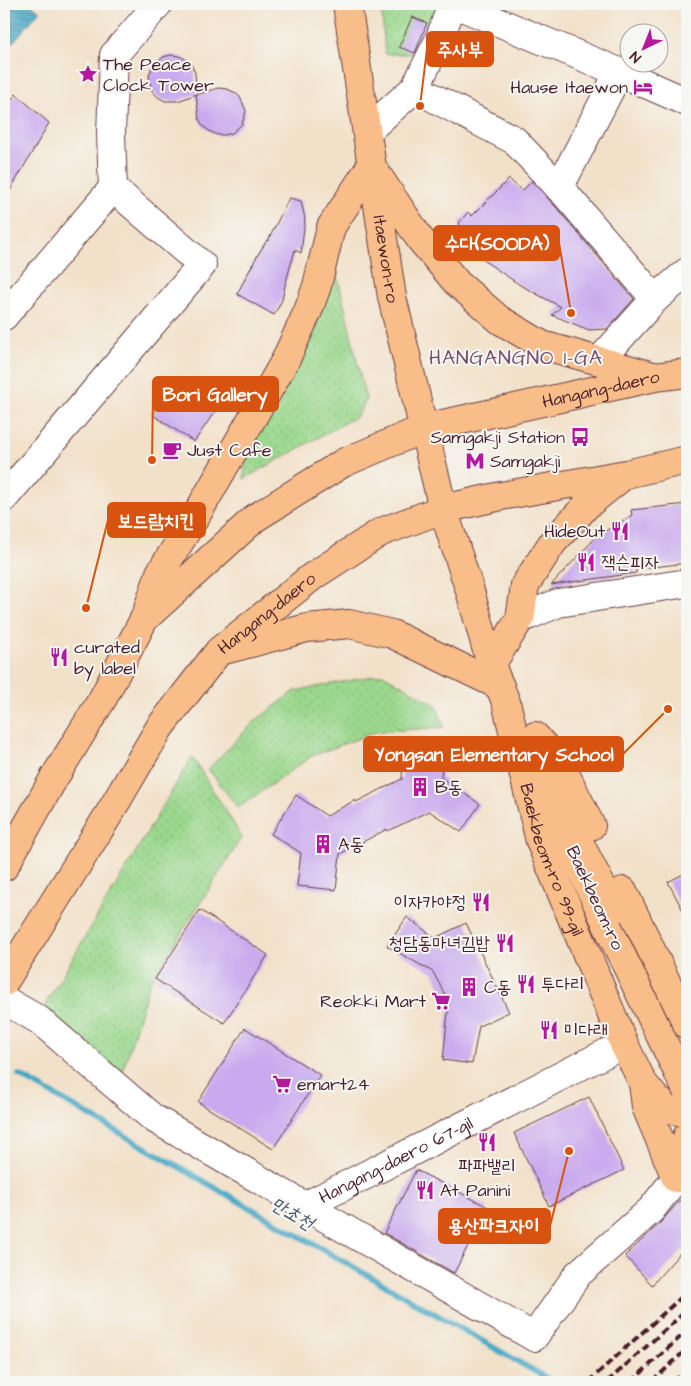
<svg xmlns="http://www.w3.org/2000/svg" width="691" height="1386" font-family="'Architects Daughter','Poor Story',sans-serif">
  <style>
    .park { fill: url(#park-dots); stroke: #727b5c }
    .water { fill: url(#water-rules); stroke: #486378 }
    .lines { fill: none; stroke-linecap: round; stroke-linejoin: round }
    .stream { stroke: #45a7c5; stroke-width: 6 }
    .building { fill: #c9aaee }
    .minor-casing { stroke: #633c43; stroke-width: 30 }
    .major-casing { stroke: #633c43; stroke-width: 30 }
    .minor { stroke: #fff; stroke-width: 28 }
    .major { stroke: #f8bd89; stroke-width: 28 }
    .rail { stroke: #4a1f2b; stroke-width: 4; stroke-dasharray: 8 4; stroke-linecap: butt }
    .major-bridge-casing { stroke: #633c43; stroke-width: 30; stroke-linecap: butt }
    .major-bridge { stroke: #f8bd89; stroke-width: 28 }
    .labels { text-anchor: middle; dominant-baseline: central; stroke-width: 4; stroke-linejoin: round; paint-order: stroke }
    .poi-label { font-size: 18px; fill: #4a1f2b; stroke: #f6f6f2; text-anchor: start }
    .street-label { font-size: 18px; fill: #4a1f2b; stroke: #f6f6f2 }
    .water-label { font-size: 19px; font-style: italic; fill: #485569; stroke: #f6f6f2 }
    .quarter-label { font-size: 20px; letter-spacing: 1px; fill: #76506f; stroke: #f6f6f2 }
    .leader { fill: none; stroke: #d8530f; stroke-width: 2 }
    .callout-dot { fill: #d8530f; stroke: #f6f6f2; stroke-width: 2 }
    .callout { fill: #d8530f; stroke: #d8530f; stroke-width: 2 }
    .callout-label { font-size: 19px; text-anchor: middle; font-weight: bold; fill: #fff }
  </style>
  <defs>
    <pattern id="park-dots" width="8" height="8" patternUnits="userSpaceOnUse" patternTransform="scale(1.25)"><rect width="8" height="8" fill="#9ad78c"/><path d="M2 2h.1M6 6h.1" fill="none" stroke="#86b879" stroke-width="1.8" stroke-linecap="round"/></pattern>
    <pattern id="water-rules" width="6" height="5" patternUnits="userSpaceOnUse" patternTransform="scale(1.25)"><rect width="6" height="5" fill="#45a7c5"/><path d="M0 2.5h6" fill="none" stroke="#3c87a0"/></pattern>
  </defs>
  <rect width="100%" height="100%" fill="#f6f6f2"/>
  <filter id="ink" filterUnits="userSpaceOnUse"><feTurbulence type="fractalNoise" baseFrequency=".02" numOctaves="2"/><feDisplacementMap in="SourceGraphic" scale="10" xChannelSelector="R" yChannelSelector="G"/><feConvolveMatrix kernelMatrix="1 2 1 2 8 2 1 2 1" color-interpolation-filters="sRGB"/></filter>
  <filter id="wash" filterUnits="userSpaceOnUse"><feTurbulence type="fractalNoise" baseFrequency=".0096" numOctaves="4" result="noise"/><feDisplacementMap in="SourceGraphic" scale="20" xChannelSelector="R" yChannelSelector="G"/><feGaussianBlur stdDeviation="1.12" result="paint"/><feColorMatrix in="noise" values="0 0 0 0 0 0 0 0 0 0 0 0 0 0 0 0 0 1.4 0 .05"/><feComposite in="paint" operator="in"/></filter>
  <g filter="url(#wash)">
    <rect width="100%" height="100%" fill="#f2e1c9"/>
    <g class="park">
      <polygon points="381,4 442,4 418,54 385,54"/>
      <polygon points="336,269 366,400 357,416 244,479 245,458 311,332"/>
      <polygon points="383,674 436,705 444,727 375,732 312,756 238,808 208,769 255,721 295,691"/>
      <polygon points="192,757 242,837 149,984 122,1074 43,1008"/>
    </g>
    <polygon class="water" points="4,4 31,4 40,11 4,53"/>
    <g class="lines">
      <polyline class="stream" points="19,1075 550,1380"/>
    </g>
    <g id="blocks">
      <g class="building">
        <polygon points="412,17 427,23 415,53 399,47"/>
        <polygon points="171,55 179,56 187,60 192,66 195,73 197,94 178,101 165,101 158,97 152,91 150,83 149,75 152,68 163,57"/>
        <polygon points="218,88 227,89 234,92 240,97 246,111 242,124 232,133 225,135 217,135 209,131 203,126 199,119 196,95"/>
        <polygon points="16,94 49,123 4,201 4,110"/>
        <polygon points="509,179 522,191 532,181 555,206 634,299 607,329 589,330 552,315 561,307 520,285 486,262 463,236 459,223 468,212 472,216"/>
        <polygon points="289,198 301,201 305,219 301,253 295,250 285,285 282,300 274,315 237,294 256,258 267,240 268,241"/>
        <polygon points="176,379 218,407 194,442 153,415"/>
        <polygon points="687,504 687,563 636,569 636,573 551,585 597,536 632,515 631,510"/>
        <polygon points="404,738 444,741 441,778 480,804 461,832 429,811 388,831 387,829 340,854 336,890 297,886 301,853 271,834 296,795 327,816 355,800 356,802 402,779"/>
        <polygon points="687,872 687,918 668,882"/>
        <polygon points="200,910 268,955 224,1023 155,979"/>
        <polygon points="407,917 435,938 466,923 509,1012 479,1026 472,1064 443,1060 449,1002 433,972 387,946"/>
        <polygon points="245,1028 320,1075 273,1149 198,1102"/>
        <polygon points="589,1097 624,1170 549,1206 514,1133"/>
        <polygon points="416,1170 488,1207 454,1273 384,1233"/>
        <polygon points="687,1192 687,1245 652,1285 625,1256 661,1222"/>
      </g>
    </g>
  </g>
  <g filter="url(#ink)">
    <use href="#blocks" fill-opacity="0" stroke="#633c43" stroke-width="1"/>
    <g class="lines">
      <g class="minor-casing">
        <g id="minor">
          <polyline points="455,4 619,72 687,102"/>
          <polyline points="415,88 514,140 567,196 655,299"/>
          <polyline points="367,131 415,88 440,38 452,4"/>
          <polyline points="113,188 111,134 114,55 158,4"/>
          <polyline points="559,188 619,72"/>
          <polyline points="4,316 113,188 202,265 4,498"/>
          <polyline points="600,360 655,299 687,272"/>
          <polyline points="520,619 558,603 687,583"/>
          <path id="s1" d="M 4,1000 L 39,1020 L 153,1118 L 305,1206 L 624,1044"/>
          <polyline points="305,1206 534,1337 578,1274 651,1210 676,1178"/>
        </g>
      </g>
      <g class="major-casing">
        <g id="major">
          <path id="s2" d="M 347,4 L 392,297 L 443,509 L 470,591 L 491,665 L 506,702 L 540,841 L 624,1044 L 643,1083 L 657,1100 L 672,1110 L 687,1113"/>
          <polyline points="376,173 420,239 457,283 500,320 542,345 653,376"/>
          <polyline points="145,618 160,573 197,514 285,361 308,311 317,286 331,227 371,166"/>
          <polyline points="228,649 307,628 349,624 392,634 500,686"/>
          <polyline points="491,665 520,619 525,585 553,542 587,505 623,476"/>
          <polyline points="535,736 561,765 591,826"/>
          <polyline points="527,741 620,922"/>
          <polyline points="537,773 608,927"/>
          <path id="s3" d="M 4,867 L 54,778 L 103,698 L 144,619 L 255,518 L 343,463 L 425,428 L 655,377 L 687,373"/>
          <polyline points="623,891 687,1025"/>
          <path id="s4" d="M 4,982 L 109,814 L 160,727 L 219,651 L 313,576 L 381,532 L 443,509 L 501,496 L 626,474 L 687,460"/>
          <polyline points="643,1083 646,1107 676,1178"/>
          <polyline points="676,1178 686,1153 687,1137"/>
        </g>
      </g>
      <use href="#minor" class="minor"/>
      <use href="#major" class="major"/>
      <g class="rail">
        <polyline points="588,1382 687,1292"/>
        <polyline points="607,1382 687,1310"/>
        <polyline points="631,1382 687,1331"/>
        <polyline points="652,1382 687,1349"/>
        <polyline points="673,1382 687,1370"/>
      </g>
      <g class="major-bridge-casing">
        <polyline id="major-bridge" points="608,927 687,1091"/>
      </g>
      <use href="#major-bridge" class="major-bridge"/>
    </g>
  </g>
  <defs>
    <g id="sight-bare" transform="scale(1.5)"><path d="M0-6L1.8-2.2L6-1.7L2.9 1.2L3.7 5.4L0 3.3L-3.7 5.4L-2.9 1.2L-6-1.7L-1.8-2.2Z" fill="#b5179e" stroke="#f6f6f2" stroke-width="2.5" paint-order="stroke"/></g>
    <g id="hotel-bare" transform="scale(1.5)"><path d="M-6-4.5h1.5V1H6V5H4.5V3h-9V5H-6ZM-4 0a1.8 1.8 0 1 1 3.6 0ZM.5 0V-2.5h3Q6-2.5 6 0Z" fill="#b5179e" stroke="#f6f6f2" stroke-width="2.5" paint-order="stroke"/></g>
    <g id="bus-bare" transform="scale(1.5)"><path d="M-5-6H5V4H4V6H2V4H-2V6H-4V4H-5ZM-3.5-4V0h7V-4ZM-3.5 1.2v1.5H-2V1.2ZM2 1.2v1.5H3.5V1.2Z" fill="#b5179e" stroke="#f6f6f2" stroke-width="2.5" paint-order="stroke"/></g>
    <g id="cafe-bare" transform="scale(1.5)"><path d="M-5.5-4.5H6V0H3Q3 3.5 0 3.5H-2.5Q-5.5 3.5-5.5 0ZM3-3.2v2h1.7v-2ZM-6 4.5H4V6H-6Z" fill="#b5179e" stroke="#f6f6f2" stroke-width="2.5" paint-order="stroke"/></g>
    <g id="metro-bare" transform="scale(1.5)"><path d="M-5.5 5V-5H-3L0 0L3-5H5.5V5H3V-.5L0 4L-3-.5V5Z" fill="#b5179e" stroke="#f6f6f2" stroke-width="2.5" paint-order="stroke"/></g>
    <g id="restaurant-bare" transform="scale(1.5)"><path d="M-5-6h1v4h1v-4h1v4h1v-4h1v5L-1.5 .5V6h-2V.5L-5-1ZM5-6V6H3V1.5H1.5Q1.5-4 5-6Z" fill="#b5179e" stroke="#f6f6f2" stroke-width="2.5" paint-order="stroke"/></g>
    <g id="building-bare" transform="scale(1.5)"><path d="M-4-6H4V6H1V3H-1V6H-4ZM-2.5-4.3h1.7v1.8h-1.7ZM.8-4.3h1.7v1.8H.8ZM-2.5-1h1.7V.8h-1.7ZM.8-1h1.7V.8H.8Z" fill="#b5179e" stroke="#f6f6f2" stroke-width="2.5" paint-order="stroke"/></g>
    <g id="supermarket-bare" transform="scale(1.5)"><path d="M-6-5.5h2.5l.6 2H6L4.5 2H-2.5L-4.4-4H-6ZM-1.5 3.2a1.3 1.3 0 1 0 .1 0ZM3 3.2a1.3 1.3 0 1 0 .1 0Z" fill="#b5179e" stroke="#f6f6f2" stroke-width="2.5" paint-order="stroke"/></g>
  </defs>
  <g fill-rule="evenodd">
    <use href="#sight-bare" x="88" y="74"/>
    <use href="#hotel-bare" x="643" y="87"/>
    <use href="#bus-bare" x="580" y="437"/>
    <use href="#cafe-bare" x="172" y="450"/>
    <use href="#metro-bare" x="475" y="461"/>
    <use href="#restaurant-bare" x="620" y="531"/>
    <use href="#restaurant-bare" x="586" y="562"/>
    <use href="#restaurant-bare" x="59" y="657"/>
    <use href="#building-bare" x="420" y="787"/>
    <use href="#building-bare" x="323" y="844"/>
    <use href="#restaurant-bare" x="481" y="902"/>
    <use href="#restaurant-bare" x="505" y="943"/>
    <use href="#restaurant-bare" x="526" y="984"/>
    <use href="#building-bare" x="469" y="987"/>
    <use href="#supermarket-bare" x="441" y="1001"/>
    <use href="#restaurant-bare" x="549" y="1030"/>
    <use href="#supermarket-bare" x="282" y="1084"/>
    <use href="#restaurant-bare" x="487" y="1142"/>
    <use href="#restaurant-bare" x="425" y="1190"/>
  </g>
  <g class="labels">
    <g class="poi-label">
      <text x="103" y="64">The Peace<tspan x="103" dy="21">Clock Tower</tspan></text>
      <text x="628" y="87" text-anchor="end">Hause Itaewon</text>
      <text x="565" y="437" text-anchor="end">Samgakji Station</text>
      <text x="187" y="450">Just Cafe</text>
      <text x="490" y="461">Samgakji</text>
      <text x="605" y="531" text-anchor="end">HideOut</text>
      <text x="601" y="562">잭슨피자</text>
      <text x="74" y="647">curated<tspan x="74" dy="21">by label</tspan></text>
      <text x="435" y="787">B동</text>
      <text x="338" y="844">A동</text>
      <text x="466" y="902" text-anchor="end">이자카야정</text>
      <text x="490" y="943" text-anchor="end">청담동마녀김밥</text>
      <text x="541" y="984">투다리</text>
      <text x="484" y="987">C동</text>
      <text x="426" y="1001" text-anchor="end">Reokki Mart</text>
      <text x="564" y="1030">미다래</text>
      <text x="297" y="1084">emart24</text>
      <text x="487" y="1166" text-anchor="middle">파파밸리</text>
      <text x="440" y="1190">At Panini</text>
    </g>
    <g class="street-label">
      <text stroke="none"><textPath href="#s2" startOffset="258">Itaewon-ro</textPath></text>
      <text stroke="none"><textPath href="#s3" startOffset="808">Hangang-daero</textPath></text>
      <text stroke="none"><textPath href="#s4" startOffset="456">Hangang-daero</textPath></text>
      <text stroke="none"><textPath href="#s2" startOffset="882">Baekbeom-ro 99-gil</textPath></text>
      <text transform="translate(595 898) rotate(65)">Baekbeom-ro</text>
      <text stroke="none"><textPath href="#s1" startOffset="468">Hangang-daero 67-gil</textPath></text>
    </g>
    <g class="water-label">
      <text transform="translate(292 1214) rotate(30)">만초천</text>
    </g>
    <g class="quarter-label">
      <text x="516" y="358">HANGANGNO 1-GA</text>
    </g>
  </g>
  <path class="leader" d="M420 106L427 49M571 313L559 243M152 460L153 394M86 608L108 520M668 709L623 754M569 1151L550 1226"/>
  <g class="callout-dot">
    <circle cx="420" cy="106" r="5"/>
    <circle cx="571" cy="313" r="5"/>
    <circle cx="152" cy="460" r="5"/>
    <circle cx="86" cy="608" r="5"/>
    <circle cx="668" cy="709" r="5"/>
    <circle cx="569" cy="1151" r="5"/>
  </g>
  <g class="callout">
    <rect x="427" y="32" width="66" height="34" rx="5"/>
    <rect x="434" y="226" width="125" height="34" rx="5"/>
    <rect x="153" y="377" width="125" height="34" rx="5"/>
    <rect x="108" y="503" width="97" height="34" rx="5"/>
    <rect x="364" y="737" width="259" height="34" rx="5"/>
    <rect x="439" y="1209" width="111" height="34" rx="5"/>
  </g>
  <g class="callout-label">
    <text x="460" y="56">주사부</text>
    <text x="497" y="250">수다(SOODA)</text>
    <text x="215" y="401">Bori Gallery</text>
    <text x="156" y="527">보드람치킨</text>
    <text x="494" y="761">Yongsan Elementary School</text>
    <text x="494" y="1232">용산파크자이</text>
  </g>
  <rect width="691" height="1386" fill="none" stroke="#f6f6f2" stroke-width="20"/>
  <g transform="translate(644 48) rotate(223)"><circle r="24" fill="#f6f6f2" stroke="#b1a0a2"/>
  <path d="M0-4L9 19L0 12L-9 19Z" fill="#b5179e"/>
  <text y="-8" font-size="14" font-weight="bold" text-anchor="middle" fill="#4a1f2b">N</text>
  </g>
</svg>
